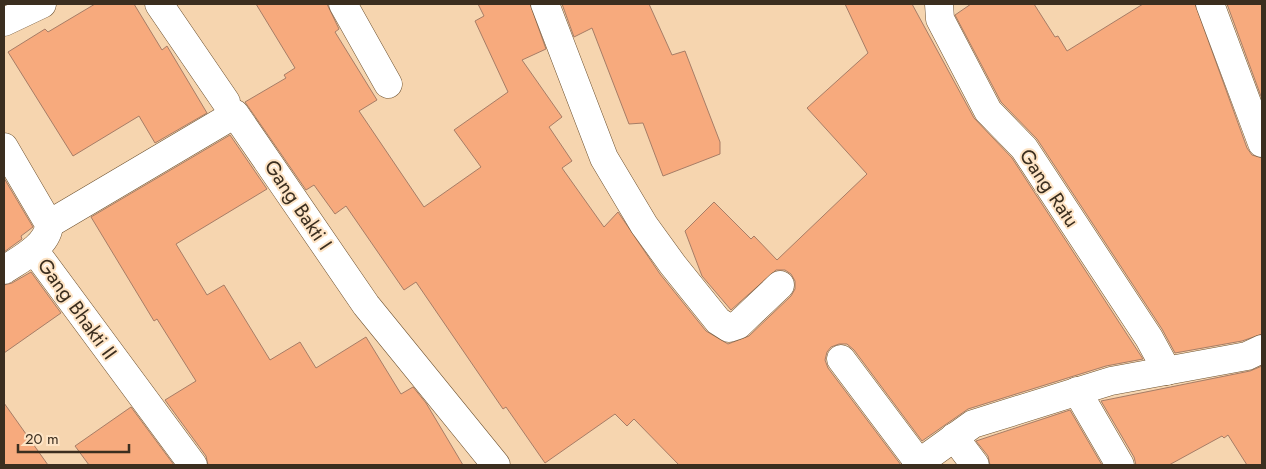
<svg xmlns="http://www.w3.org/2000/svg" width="1266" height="469" font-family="Jost,sans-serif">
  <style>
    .building { fill: #f7aa7d; stroke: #a77d66 }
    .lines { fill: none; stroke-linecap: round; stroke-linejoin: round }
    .street-casing { stroke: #6e5230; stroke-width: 29 }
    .street { stroke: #fff; stroke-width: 28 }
    .labels { text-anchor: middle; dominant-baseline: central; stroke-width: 4; stroke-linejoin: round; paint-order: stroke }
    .street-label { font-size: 20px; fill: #3b2e1f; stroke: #fee4c5 }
  </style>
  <rect width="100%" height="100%" fill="#f6d5af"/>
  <g class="building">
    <polygon points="95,4 134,4 162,50 167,46 207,113 155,143 139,116 73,156 8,52 45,29 48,32"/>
    <polygon points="256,4 327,4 339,29 335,32 377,100 359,111 424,207 481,167 454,130 508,92 475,21 484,16 478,4 530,4 546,49 522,60 562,117 549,127 572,161 562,168 604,227 618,212 660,274 706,331 728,344 749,336 791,296 795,289 795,281 791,274 785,270 776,270 731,310 702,276 685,231 714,202 751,239 754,236 777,260 867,174 807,108 868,53 845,4 912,4 974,118 1012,158 1143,359 1106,366 968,409 922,441 854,350 847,344 839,344 831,347 827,352 825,360 828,368 901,465 679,465 634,419 627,426 615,414 545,463 506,407 503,409 416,282 404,290 346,206 335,214 314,185 306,190 245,102 286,78 284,75 295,68"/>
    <polygon points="562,4 649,4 672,55 685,51 720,142 720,154 663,176 643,123 629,124 592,28 574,37"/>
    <polygon points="971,4 1034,4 1055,37 1058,36 1067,51 1143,4 1195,4 1247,148 1252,155 1262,158 1262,334 1242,341 1175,353 1162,329 1037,139 1001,102 955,15"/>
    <polygon points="1227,4 1262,4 1262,99"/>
    <polygon points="230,135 267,189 176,244 207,295 224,285 270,360 300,342 316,368 366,337 401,394 413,387 426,403 463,465 208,465 206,456 165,400 196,381 157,319 154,321 91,217"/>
    <polygon points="4,178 33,227 21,236 22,239 4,252"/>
    <polygon points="31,272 61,313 4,353 4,285 12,283"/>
    <polygon points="1262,366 1262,465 1247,465 1228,435 1224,438 1222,436 1169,465 1136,465 1134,457 1101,401 1250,371"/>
    <polygon points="4,403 48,465 4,465"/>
    <polygon points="131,407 174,465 89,465 75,446"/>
    <polygon points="1070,410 1102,465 990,465 988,456 976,441"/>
  </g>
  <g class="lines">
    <g class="street-casing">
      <g id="street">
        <polyline points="159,4 226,102"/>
        <polyline points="343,4 388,84"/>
        <polyline points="545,4 604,158 644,225 673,265 718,321 729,328 738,325 780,285"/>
        <polyline points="939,4 940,19 988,111 1024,148 1149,338 1167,371"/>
        <polyline points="1210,4 1262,143"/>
        <polyline points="4,22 42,4"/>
        <path d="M 4,147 L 49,224 C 49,245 19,260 4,270"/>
        <polyline points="49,224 235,114 366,305 496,465"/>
        <polyline points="34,250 193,465"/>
        <polyline points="841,359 919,463"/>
        <polyline points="1077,391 1120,465"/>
        <polyline points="954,437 975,465"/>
        <polyline points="916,465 973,424 1111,381 1247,356 1262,349"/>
      </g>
    </g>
    <use href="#street" class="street"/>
  </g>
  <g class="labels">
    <g class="street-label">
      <text transform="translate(1049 188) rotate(56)">Gang Ratu</text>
      <text transform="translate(298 205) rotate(56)">Gang Bakti I</text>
      <text transform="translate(77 309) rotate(54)">Gang Bhakti II</text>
    </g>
  </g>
  <rect width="1266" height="469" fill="none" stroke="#3b2e1f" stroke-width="10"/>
  <path d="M18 444v8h111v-8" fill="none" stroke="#3b2e1f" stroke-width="2.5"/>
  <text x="25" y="444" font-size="15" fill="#3b2e1f" stroke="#fee4c5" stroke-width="4" paint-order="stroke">20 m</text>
</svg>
